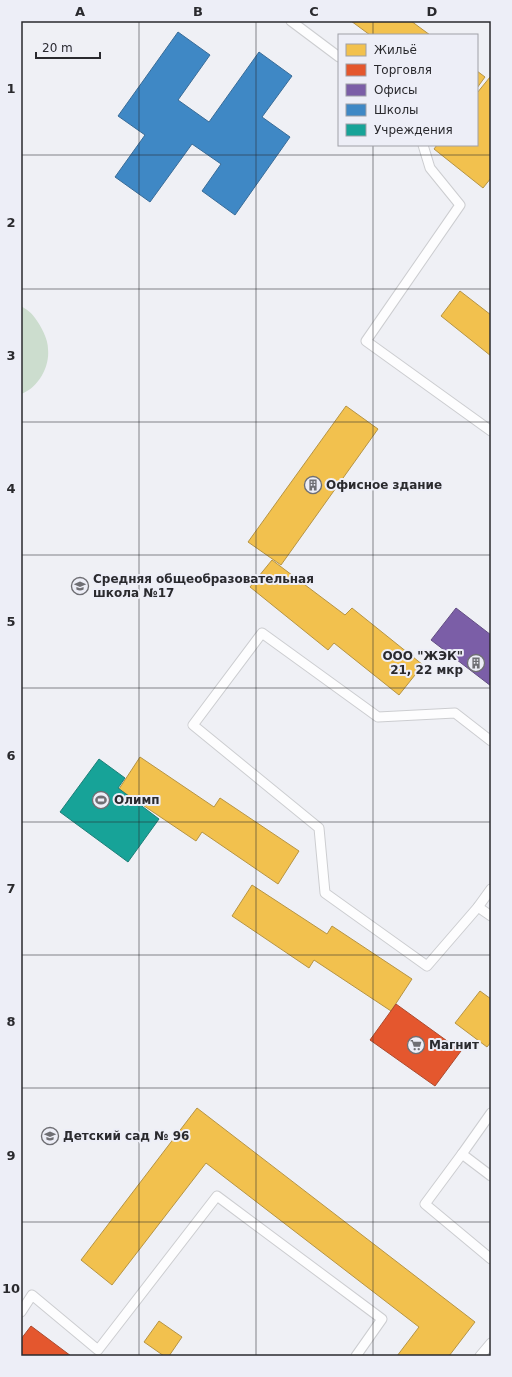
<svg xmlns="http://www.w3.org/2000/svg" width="512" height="1377" font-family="'DejaVu Sans',sans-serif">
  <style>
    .green { fill: #ccddce }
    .homes { fill: #f2c14e; stroke: #b69444 }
    .shops { fill: #e4572e; stroke: #ac4a2e }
    .offices { fill: #7b5ea7; stroke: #634e83 }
    .schools { fill: #3f88c5; stroke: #396c98 }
    .public { fill: #17a398; stroke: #1d7f78 }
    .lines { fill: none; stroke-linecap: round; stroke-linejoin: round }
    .service-casing { stroke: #cccdd0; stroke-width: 11 }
    .service { stroke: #fdfdfe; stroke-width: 9 }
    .grid { fill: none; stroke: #2a2a2e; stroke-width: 1; stroke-opacity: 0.55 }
    .labels { text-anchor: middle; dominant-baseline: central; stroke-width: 4; stroke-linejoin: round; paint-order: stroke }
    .poi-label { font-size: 12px; font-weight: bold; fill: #2a2a2e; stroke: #edeef7; text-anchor: start }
    .neatline { fill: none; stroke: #2a2a2e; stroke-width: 1.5 }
    .grid-label { font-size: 13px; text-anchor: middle; font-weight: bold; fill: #2a2a2e }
  </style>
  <rect width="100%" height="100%" fill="#eff0f5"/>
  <path class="green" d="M 21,306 C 26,309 32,313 35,318 C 41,326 48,339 48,349 C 50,367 38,388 21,394 Z"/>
  <g class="homes">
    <polygon points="351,21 411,21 430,35 370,35"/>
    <polygon points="477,71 485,77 477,88"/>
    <polygon points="490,77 491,78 491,178 483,188 434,149 437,145 477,145 477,93"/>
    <polygon points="460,291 491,315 491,356 441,316"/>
    <polygon points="346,406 378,429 281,565 248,542"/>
    <polygon points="272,560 345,615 352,608 423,665 399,695 334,643 328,650 250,587"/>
    <polygon points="140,757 214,807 220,798 299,851 278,884 202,832 196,841 119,789"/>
    <polygon points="252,885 327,934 332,926 412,979 391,1011 314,960 309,968 232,916"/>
    <polygon points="480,991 491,999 491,1042 487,1047 455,1023"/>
    <polygon points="197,1108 475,1322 449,1356 397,1356 419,1327 206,1163 112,1285 81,1260"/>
    <polygon points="159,1321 182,1337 169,1356 164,1356 144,1342"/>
  </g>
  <g class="shops">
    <polygon points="396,1004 461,1051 435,1086 370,1040"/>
    <polygon points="31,1326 71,1356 21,1356 21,1339"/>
  </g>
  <polygon class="offices" points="456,608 491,635 491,686 431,640"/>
  <polygon class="schools" points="178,32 210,55 178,100 209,122 259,52 292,76 262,117 290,137 235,215 202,191 221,164 192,144 150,202 115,177 145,135 118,116"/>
  <polygon class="public" points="99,759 125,778 118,788 159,819 128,862 60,812"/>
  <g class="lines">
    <g class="service-casing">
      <g id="service">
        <polyline points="291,21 339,57"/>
        <polyline points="423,145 430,168 460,205 366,341 491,431"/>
        <polyline points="491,741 455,713 378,717 262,633 193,725 319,828 325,893 427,966 478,907 491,889"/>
        <polyline points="478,907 491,916"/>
        <polyline points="491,1113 462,1154 491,1176"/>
        <polyline points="462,1154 425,1204 491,1259"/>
        <polyline points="21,1312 32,1295 98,1350 217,1196 382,1319 356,1356"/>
        <polyline points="480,1356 491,1343"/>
      </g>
    </g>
    <use href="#service" class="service"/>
  </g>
  <path class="grid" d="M 139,21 L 139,1356M 256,21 L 256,1356M 373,21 L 373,35M 373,145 L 373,1356M 21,155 L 491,155M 21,289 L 491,289M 21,422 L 491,422M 21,555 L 491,555M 21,688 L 491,688M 21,822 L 491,822M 21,955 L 491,955M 21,1088 L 491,1088M 21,1222 L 491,1222"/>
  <defs>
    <g id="building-ring" transform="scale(0.9)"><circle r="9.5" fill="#edeef7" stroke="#6f6f74" stroke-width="1.5"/><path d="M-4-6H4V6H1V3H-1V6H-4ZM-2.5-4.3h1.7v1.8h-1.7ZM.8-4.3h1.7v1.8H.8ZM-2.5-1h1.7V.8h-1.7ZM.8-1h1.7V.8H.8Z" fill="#6f6f74"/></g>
    <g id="school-ring" transform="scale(0.9)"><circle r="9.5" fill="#edeef7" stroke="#6f6f74" stroke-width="1.5"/><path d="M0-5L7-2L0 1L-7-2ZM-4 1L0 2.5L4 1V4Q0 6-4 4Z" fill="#6f6f74"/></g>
    <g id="stadium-ring" transform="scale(0.9)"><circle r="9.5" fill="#edeef7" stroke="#6f6f74" stroke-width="1.5"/><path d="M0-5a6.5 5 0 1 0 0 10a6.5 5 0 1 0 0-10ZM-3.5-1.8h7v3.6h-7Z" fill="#6f6f74"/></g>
    <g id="supermarket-ring" transform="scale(0.9)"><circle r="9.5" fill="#edeef7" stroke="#6f6f74" stroke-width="1.5"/><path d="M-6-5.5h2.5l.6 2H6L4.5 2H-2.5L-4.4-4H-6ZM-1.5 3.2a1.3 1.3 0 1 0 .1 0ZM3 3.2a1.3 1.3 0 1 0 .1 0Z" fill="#6f6f74"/></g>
  </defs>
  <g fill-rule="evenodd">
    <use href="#building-ring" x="313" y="485"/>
    <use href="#school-ring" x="80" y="586"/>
    <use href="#building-ring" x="476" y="663"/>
    <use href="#stadium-ring" x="101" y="800"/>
    <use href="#supermarket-ring" x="416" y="1045"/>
    <use href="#school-ring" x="50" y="1136"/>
  </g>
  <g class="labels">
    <g class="poi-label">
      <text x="326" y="485">Офисное здание</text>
      <text x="93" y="579">Средняя общеобразовательная<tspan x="93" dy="14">школа №17</tspan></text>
      <text x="463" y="656" text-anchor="end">ООО "ЖЭК"<tspan x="463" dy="14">21, 22 мкр</tspan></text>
      <text x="114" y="800">Олимп</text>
      <text x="429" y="1045">Магнит</text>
      <text x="63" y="1136">Детский сад № 96</text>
    </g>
  </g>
  <rect width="512" height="1377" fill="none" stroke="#edeef7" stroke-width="44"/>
  <rect x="338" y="34" width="140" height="112" fill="#edeef7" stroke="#9fa0a7"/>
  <rect x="346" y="44" width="20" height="12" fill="#f2c14e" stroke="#9fa0a7"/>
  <text x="374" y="54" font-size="12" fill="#2a2a2e">Жильё</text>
  <rect x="346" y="64" width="20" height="12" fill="#e4572e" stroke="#9fa0a7"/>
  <text x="374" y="74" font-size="12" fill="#2a2a2e">Торговля</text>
  <rect x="346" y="84" width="20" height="12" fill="#7b5ea7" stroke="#9fa0a7"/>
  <text x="374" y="94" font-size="12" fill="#2a2a2e">Офисы</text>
  <rect x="346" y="104" width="20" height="12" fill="#3f88c5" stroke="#9fa0a7"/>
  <text x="374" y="114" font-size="12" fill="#2a2a2e">Школы</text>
  <rect x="346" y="124" width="20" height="12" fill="#17a398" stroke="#9fa0a7"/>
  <text x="374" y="134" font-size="12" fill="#2a2a2e">Учреждения</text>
  <path d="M36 52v6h64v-6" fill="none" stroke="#2a2a2e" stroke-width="2"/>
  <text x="42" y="52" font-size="12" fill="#2a2a2e" stroke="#edeef7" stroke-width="3" paint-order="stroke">20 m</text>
  <rect x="22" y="22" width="468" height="1333" class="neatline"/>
  <g class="grid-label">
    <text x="80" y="16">A</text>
    <text x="198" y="16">B</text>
    <text x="314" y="16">C</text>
    <text x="432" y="16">D</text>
    <text x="11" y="93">1</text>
    <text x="11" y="227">2</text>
    <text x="11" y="360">3</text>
    <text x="11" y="493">4</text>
    <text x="11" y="626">5</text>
    <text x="11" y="760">6</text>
    <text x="11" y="893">7</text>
    <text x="11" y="1026">8</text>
    <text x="11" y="1160">9</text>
    <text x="11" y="1293">10</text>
  </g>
</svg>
